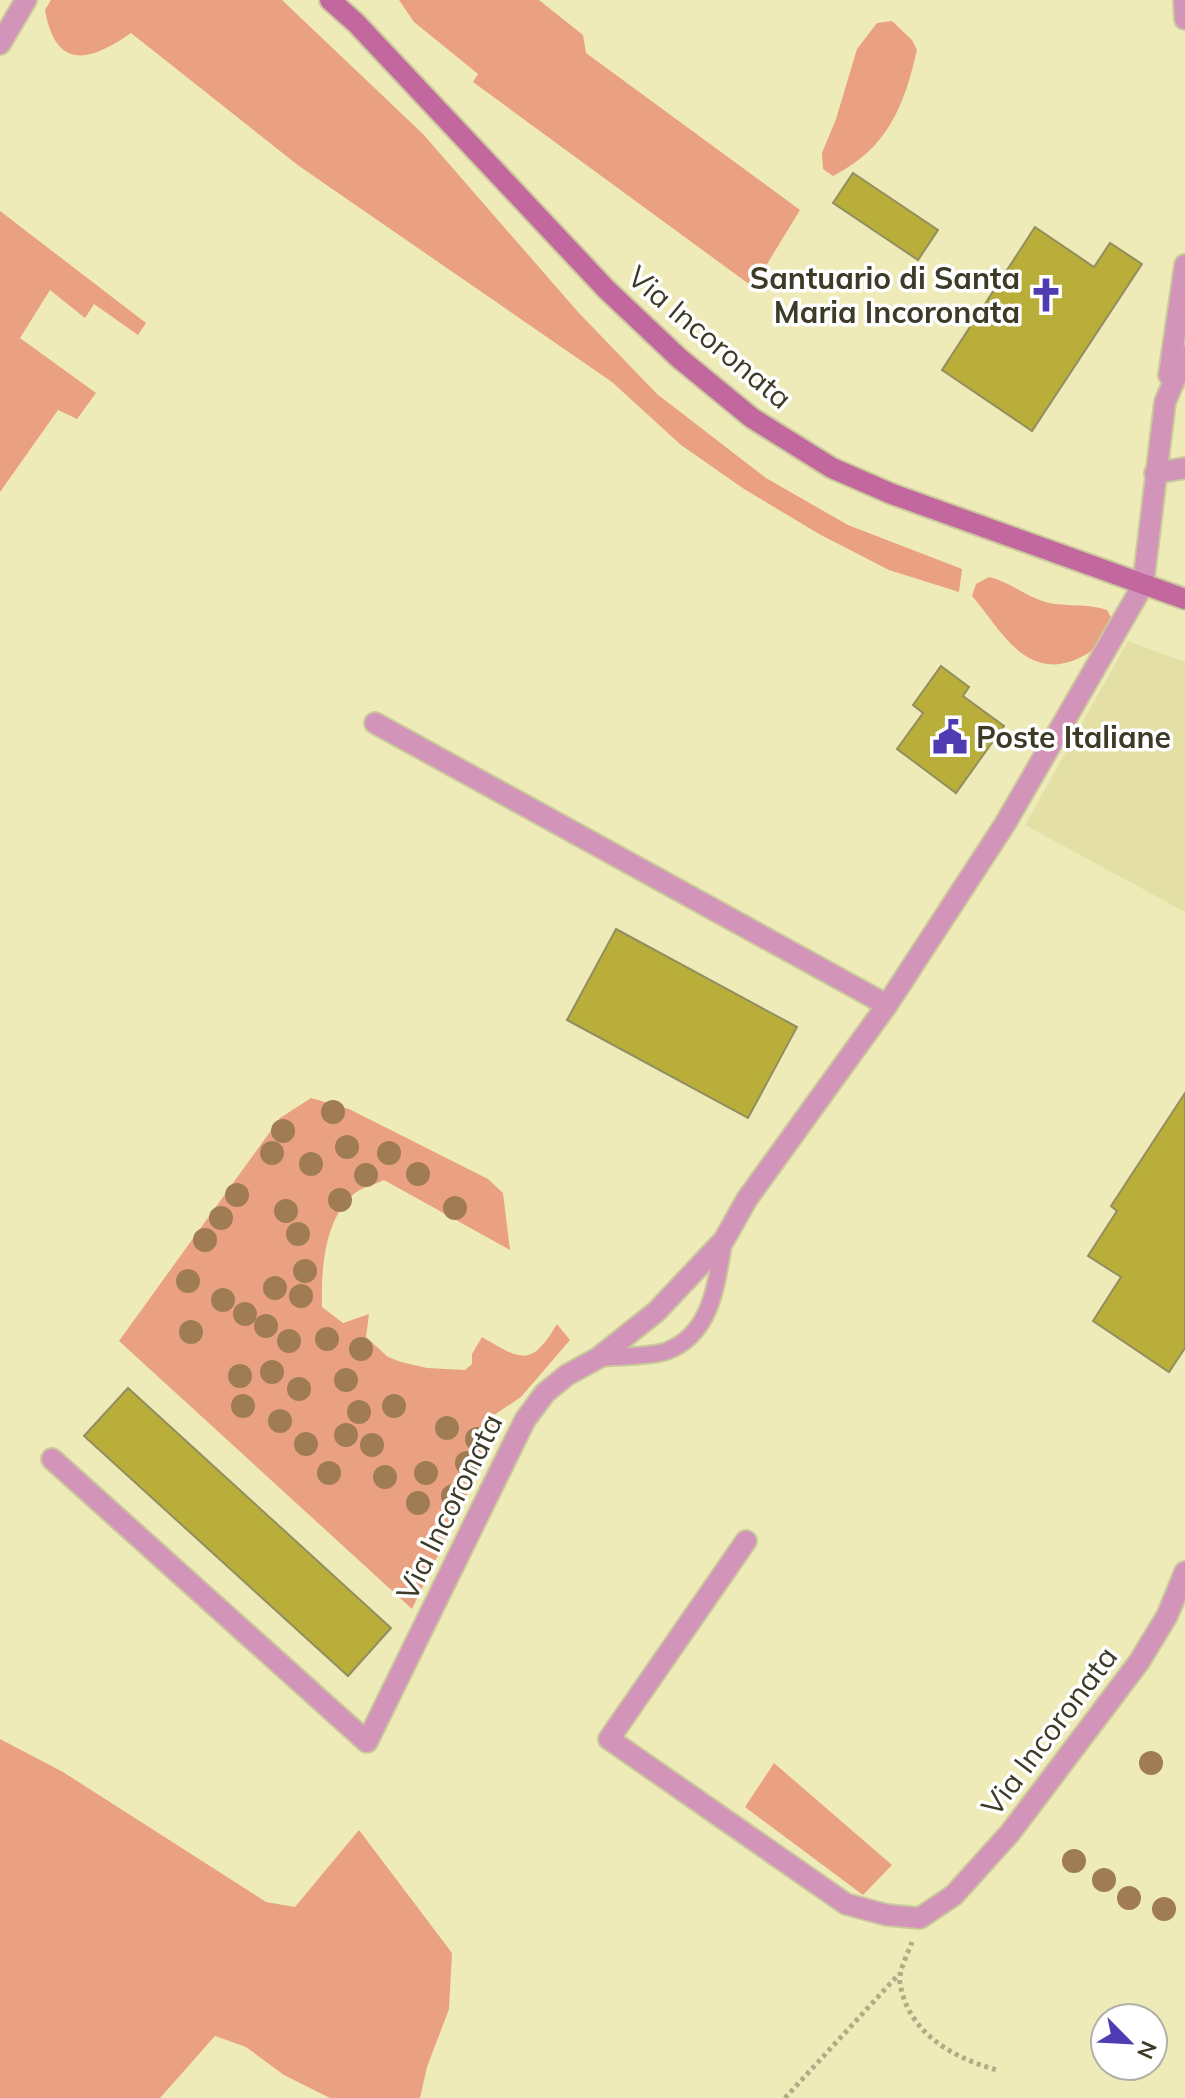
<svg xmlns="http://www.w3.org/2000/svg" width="1185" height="2098" font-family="Mulish,sans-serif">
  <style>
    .built { fill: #e4dfa5 }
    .green { fill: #e9a182 }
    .building { fill: #b9ae3a; stroke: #928e5f; stroke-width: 2 }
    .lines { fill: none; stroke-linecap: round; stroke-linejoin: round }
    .service-casing { stroke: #cbc89c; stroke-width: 20 }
    .minor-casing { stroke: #cbc89c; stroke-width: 24 }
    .secondary-casing { stroke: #cbc89c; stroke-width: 24 }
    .path { stroke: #b0ac85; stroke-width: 5; stroke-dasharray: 4 4; stroke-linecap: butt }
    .service { stroke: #d294b8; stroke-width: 16 }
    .minor { stroke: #d294b8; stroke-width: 20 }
    .secondary { stroke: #c2689f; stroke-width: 20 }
    .tree { fill: #a07c54 }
    .labels { text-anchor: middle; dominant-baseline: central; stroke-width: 7; stroke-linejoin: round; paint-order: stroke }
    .poi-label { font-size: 30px; font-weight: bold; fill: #3d3b27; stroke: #fff; text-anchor: end }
    .street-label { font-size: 30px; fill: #3d3b27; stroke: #fff }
  </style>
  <rect width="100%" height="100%" fill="#efebb9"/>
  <polygon class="built" points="1128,641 1185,662 1185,912 1025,825"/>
  <g class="green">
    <path d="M 51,0 L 282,0 L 423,134 L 578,312 L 657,394 L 766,478 L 848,525 L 962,569 L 959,592 L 889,570 L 819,534 L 744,489 L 681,445 L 612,382 L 299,166 L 131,33 C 91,61 56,72 45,10 Z"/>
    <polygon points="399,0 539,0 583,35 586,53 800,210 753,287 473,82 478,74 414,22"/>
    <path d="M 892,21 L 912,40 L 917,50 C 904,106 888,148 833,176 L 823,169 L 822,153 L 836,119 L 857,49 L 877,23 Z"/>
    <polygon points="0,211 146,323 138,335 94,304 85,318 50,290 20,338 96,393 77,419 58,410 0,492"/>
    <path d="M 989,577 C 1011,582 1027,598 1049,603 C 1070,607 1085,603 1107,610 L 1112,619 C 1104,641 1094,653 1072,661 C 1023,678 999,627 972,596 L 976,584 Z"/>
    <path d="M 311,1098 L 349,1109 L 488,1179 L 503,1193 L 510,1250 L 384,1180 C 376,1184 363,1187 355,1193 C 324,1218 321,1271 322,1307 L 343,1323 L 369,1314 L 366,1337 L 388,1357 L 401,1362 L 427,1368 L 465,1370 L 472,1364 L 472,1354 L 482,1337 C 521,1360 531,1368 557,1324 L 570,1340 L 521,1397 L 494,1415 L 502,1422 L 412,1609 L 119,1341 L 280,1118 Z"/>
    <polygon points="0,1739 63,1772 266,1902 295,1907 359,1830 452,1953 449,2009 427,2067 420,2098 330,2098 284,2075 246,2047 215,2036 160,2098 0,2098"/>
    <polygon points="774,1763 892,1865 863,1895 745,1807"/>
  </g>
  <g class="building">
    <polygon points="853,173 938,230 918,260 833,203"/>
    <polygon points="1035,227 1094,267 1110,243 1142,264 1032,431 942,370"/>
    <polygon points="941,666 969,687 963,696 1004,726 956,793 897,749 923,713 913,705"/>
    <polygon points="616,929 797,1027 748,1118 567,1020"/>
    <polygon points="1185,1093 1185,1348 1169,1372 1093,1321 1121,1277 1088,1256 1117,1211 1111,1206"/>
    <polygon points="128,1388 391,1628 348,1676 84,1436"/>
  </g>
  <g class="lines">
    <g class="service-casing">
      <path id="service" d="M 598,1358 C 617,1356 650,1357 667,1351 C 713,1333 716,1282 724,1240"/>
    </g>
    <g class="minor-casing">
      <g id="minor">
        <polyline points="1184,0 1185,19"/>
        <polyline points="0,44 26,0"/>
        <polyline points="1169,375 1185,265"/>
        <polyline points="1155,473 1185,468"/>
        <polyline points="375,723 887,1005"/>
        <polyline points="52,1459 367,1742 525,1420 545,1393 567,1375 598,1358 656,1312 724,1240 747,1199 887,1005 1005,824 1143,585 1165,402 1185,356"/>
        <polyline points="746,1541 609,1739 846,1904 887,1915 920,1918 954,1895 1010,1833 1139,1662 1167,1616 1185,1572"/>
      </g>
    </g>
    <g class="secondary-casing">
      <polyline id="secondary" points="330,0 356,23 606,289 679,358 752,418 832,468 892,494 1185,599"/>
    </g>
    <g class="path">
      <path d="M 912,1942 C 908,1953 898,1972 900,1983 C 908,2033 953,2058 997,2070"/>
      <polyline points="785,2098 899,1974"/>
    </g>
    <use href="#service" class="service"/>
    <use href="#minor" class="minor"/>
    <use href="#secondary" class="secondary"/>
  </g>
  <g class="tree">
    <circle cx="333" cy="1112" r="12"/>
    <circle cx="283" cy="1131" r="12"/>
    <circle cx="347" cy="1147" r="12"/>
    <circle cx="272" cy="1153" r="12"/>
    <circle cx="389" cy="1153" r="12"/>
    <circle cx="311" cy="1164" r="12"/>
    <circle cx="418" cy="1174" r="12"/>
    <circle cx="366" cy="1175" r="12"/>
    <circle cx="237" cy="1195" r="12"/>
    <circle cx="340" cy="1200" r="12"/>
    <circle cx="455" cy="1208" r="12"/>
    <circle cx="286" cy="1211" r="12"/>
    <circle cx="221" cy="1218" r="12"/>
    <circle cx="298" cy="1234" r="12"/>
    <circle cx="205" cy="1240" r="12"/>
    <circle cx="305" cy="1271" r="12"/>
    <circle cx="188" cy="1281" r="12"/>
    <circle cx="275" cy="1288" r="12"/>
    <circle cx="301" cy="1296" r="12"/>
    <circle cx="223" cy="1300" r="12"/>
    <circle cx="245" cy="1314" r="12"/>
    <circle cx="266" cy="1326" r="12"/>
    <circle cx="191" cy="1332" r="12"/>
    <circle cx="327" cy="1339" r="12"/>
    <circle cx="289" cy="1341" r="12"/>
    <circle cx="361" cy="1349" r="12"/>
    <circle cx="272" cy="1372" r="12"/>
    <circle cx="240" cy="1376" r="12"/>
    <circle cx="346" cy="1380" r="12"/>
    <circle cx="299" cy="1389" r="12"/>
    <circle cx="243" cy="1406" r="12"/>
    <circle cx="394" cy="1406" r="12"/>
    <circle cx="359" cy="1412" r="12"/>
    <circle cx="280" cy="1421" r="12"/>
    <circle cx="447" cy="1428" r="12"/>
    <circle cx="346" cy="1435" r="12"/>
    <circle cx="477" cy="1439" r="12"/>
    <circle cx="306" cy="1444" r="12"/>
    <circle cx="372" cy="1445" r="12"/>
    <circle cx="467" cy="1463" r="12"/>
    <circle cx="329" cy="1473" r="12"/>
    <circle cx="426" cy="1473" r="12"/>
    <circle cx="385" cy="1477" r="12"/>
    <circle cx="453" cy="1496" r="12"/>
    <circle cx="418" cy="1503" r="12"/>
    <circle cx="1151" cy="1763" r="12"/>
    <circle cx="1074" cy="1861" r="12"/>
    <circle cx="1104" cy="1880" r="12"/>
    <circle cx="1129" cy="1898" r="12"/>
    <circle cx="1164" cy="1909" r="12"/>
  </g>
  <defs>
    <g id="church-bare" transform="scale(2.76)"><path d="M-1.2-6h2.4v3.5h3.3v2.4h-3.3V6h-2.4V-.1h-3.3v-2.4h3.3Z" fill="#4f3cb3" stroke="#fff" stroke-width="2.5" paint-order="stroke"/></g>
    <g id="civic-bare" transform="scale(2.76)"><path d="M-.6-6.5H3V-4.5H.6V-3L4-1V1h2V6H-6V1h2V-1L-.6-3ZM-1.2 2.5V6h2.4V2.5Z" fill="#4f3cb3" stroke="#fff" stroke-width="2.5" paint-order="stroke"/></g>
  </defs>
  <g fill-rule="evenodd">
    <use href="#church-bare" x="1046" y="295"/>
    <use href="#civic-bare" x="950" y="737"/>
  </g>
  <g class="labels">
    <g class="poi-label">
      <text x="1020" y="278">Santuario di Santa<tspan x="1020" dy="34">Maria Incoronata</tspan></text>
      <text x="976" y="737" text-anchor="start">Poste Italiane</text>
    </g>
    <g class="street-label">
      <text transform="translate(710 337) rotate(40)">Via Incoronata</text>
      <text transform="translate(449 1507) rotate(-64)">Via Incoronata</text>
      <text transform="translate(1049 1731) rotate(-53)">Via Incoronata</text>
    </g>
  </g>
  <g transform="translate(1129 2042) rotate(114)"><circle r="38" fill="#ffffff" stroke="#b1b1a9" stroke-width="2"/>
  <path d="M0-6L14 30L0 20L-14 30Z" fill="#4f3cb3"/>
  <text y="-12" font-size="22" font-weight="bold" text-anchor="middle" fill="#3d3b27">N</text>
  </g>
</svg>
